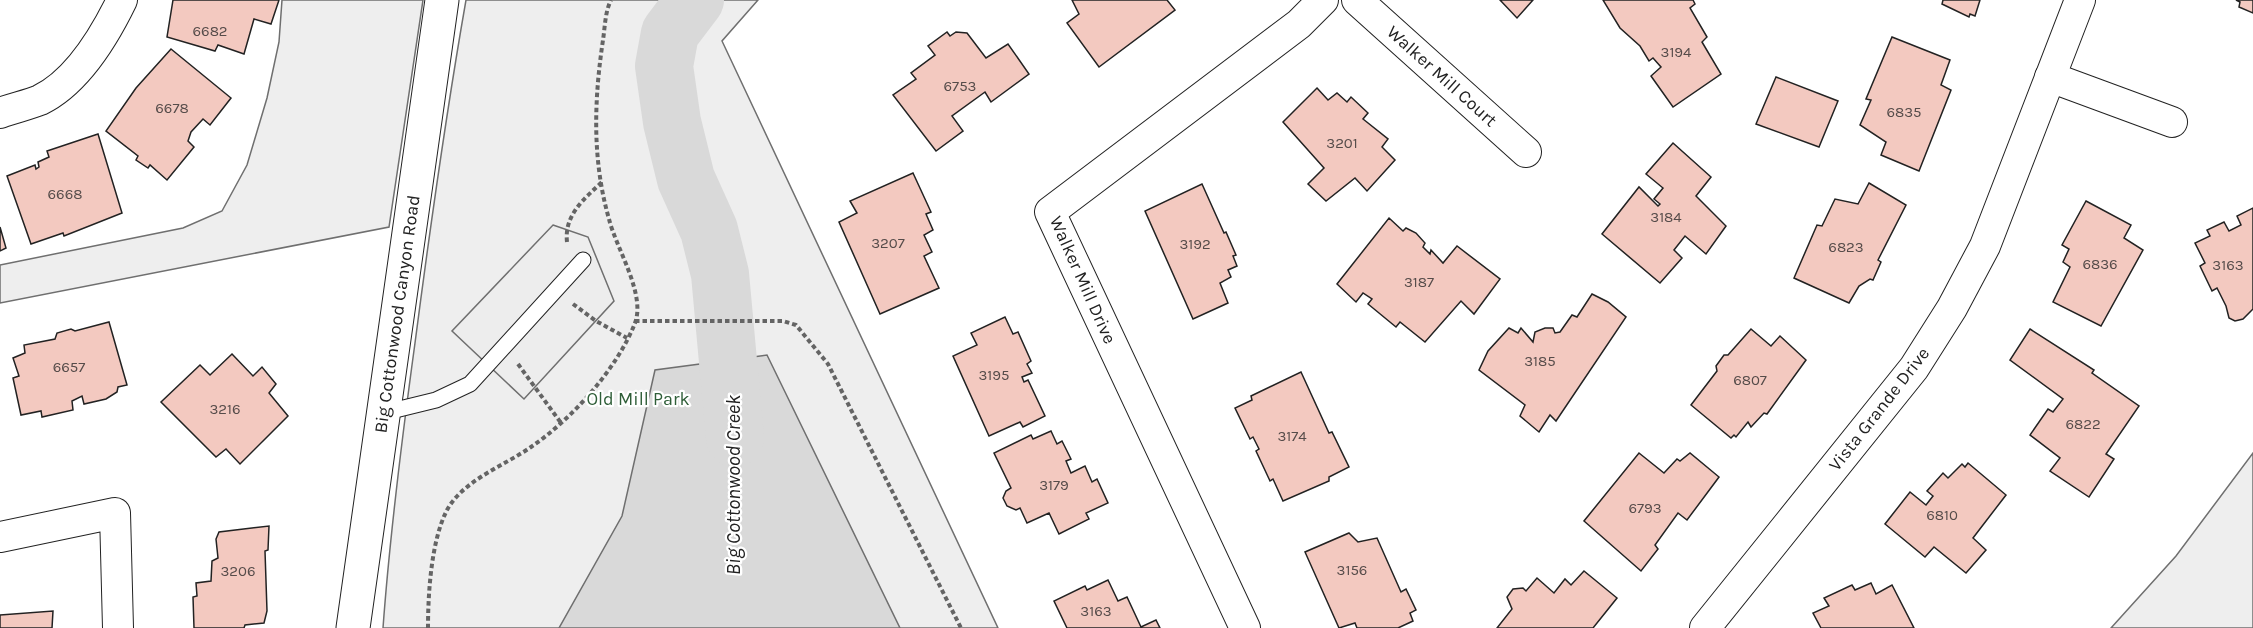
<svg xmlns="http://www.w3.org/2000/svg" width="2253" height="628" font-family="Karla,sans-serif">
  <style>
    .green { fill: #eee; stroke: #6f6f6f; stroke-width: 1.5 }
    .parking { fill: #ededed; stroke: #6f6f6f; stroke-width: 1.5 }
    .water { fill: #d9d9d9; stroke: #6f6f6f; stroke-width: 1.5 }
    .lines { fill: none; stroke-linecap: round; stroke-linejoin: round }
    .river { stroke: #d9d9d9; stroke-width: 58 }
    .building { fill: #f3c9c0; stroke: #222; stroke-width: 1.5 }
    .service-casing { stroke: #222; stroke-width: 17 }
    .minor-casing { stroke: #222; stroke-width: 32 }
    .tertiary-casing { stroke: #222; stroke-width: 35 }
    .path { stroke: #646464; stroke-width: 4; stroke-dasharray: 4.5 3; stroke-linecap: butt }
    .service { stroke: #fff; stroke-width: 15 }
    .minor { stroke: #fff; stroke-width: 30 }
    .tertiary { stroke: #fff; stroke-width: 33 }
    .labels { text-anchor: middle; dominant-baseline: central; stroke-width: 4.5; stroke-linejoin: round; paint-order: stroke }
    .number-label { font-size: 15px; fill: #564c4a }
    .street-label { font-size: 18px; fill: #222; stroke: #fff }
    .park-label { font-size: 18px; fill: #2f5e38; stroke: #fff }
    .water-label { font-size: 20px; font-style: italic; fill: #222; stroke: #fff }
  </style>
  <rect width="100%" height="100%" fill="#fff"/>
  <g class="green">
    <polygon points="282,0 423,0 389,227 0,303 0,265 183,228 222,211 247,165 267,98 279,42"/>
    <path d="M 466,0 L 758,0 L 722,41 L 998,628 L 383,628 C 390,532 402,438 415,343 C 430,228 446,114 466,0 Z"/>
    <polygon points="2253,453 2253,628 2111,628 2176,556"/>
  </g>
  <polygon class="parking" points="553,225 588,237 614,301 524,399 452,331"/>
  <polygon class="water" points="767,355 900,628 559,628 622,516 655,370"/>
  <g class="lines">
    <polyline class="river" points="695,0 670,33 664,66 672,122 686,179 709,230 720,274 735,438"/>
  </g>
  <g class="building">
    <polygon points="173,0 279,0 271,24 254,19 244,54 218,45 215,51 167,37"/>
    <polygon points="1072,0 1167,0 1175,10 1099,67 1067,23 1079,14"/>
    <polygon points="1500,0 1533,0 1517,18"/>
    <polygon points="1603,0 1693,0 1695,4 1690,8 1707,37 1702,42 1721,74 1673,107 1651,76 1661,67 1653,58 1649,61 1640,46 1620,28"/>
    <polygon points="1943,0 1980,0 1975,16 1970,14 1969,17 1942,4"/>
    <polygon points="2236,0 2253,0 2253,13 2239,7 2240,2"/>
    <polygon points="947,32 950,36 956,32 967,33 986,58 1008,44 1029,74 991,102 985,92 952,116 963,131 936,151 893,95 916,79 911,73 935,55 928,46"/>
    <polygon points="1892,37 1950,60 1941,85 1951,90 1919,171 1881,155 1886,142 1860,125 1871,100 1866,99"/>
    <polygon points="171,49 231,98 210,125 203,119 191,132 188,141 194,147 167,180 150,165 148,168 136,160 138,156 106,131 136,88"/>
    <polygon points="1776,77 1838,101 1819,147 1756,124"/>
    <polygon points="1317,88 1328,100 1337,93 1347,102 1351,97 1368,113 1363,119 1388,139 1382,147 1395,160 1367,191 1355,178 1326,201 1308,184 1324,168 1283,122"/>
    <polygon points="98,134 122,213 64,236 63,233 31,244 7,176 35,165 36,169 39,167 38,162 49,157 47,151"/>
    <polygon points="1673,143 1711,177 1696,196 1726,226 1706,254 1685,236 1674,250 1682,258 1660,283 1602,234 1639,187 1658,206 1660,204 1654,199 1663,188 1646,174"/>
    <polygon points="913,173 931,212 926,214 933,230 924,235 932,252 924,256 939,288 880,314 839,222 857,213 850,201"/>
    <polygon points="1869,183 1906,205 1878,260 1881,262 1873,280 1870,279 1859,286 1849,303 1794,278 1817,225 1822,226 1835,199 1858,204"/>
    <polygon points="1202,184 1224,233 1226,232 1236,255 1233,256 1237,266 1228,270 1231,277 1220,283 1228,303 1193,319 1145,211"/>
    <polygon points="2086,201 2131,225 2124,238 2143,250 2101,326 2053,302 2070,267 2063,262 2069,249 2062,245"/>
    <polygon points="2253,208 2253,309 2243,319 2235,321 2229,318 2226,306 2217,288 2212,291 2200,266 2205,263 2195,243 2210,236 2207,230 2224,222 2229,231 2241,225 2237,216"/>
    <polygon points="1389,218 1403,231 1406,228 1416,233 1425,243 1423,247 1430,254 1431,250 1443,263 1457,246 1500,279 1474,314 1461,301 1425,342 1400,322 1396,327 1368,304 1372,299 1363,293 1356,302 1337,284"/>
    <polygon points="0,227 6,248 0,251"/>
    <polygon points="1592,294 1608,302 1626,317 1556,421 1550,415 1539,432 1520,416 1525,405 1479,370 1488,351 1509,328 1518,333 1521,328 1533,342 1535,332 1545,328 1553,328 1555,333 1560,332 1572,315 1577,317"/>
    <polygon points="1005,317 1013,334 1018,332 1031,361 1027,364 1032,373 1022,377 1024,382 1028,380 1045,416 1023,427 1020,422 989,436 953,356 977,345 971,333"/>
    <polygon points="109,322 127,385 118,387 117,392 106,399 84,404 82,396 72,401 73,410 42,417 41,411 21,415 13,378 19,376 13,358 25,353 24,345 55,339 57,333 71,329 75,331"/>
    <polygon points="1751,329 1771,346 1780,336 1806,360 1767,414 1764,413 1751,427 1748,422 1736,437 1734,435 1731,438 1691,405 1717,371 1716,366 1724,355 1728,355"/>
    <polygon points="2030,329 2094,370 2092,373 2139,406 2106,454 2114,459 2089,497 2050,471 2060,458 2030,435 2048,409 2053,412 2063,399 2010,360"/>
    <polygon points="232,354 253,376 262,367 276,384 269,393 288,416 240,464 226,449 216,457 161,402 200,365 210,375"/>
    <polygon points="1301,372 1329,433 1332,432 1349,467 1329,477 1329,481 1283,501 1273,479 1270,481 1256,451 1259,449 1253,437 1250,439 1235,408 1252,400 1251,396"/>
    <polygon points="1051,431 1057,444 1062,441 1071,459 1066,461 1071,473 1085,466 1092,482 1097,479 1108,503 1086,513 1089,519 1059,534 1049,513 1027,523 1020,508 1016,510 1007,506 1003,498 1006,491 1011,488 994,453 1031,435 1033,439"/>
    <polygon points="1639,453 1664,473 1677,459 1680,461 1690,453 1719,477 1687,520 1678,513 1655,545 1658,549 1641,571 1584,521"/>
    <polygon points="1968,463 2006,495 1973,538 1986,550 1966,573 1934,547 1925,557 1885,524 1910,492 1926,505 1933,496 1927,491 1943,473 1948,478 1962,464 1965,467"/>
    <polygon points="269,526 268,550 265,551 267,611 264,623 245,625 244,628 194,628 193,597 197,596 196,583 211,581 212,561 218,558 216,539 219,532"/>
    <polygon points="1349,533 1358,542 1377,538 1401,592 1406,589 1416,610 1410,613 1413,621 1398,628 1357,628 1355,623 1339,628 1305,552"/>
    <polygon points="1584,571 1617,598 1593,628 1497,628 1512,609 1507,597 1513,589 1523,588 1526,591 1537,578 1554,593 1565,579 1571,585"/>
    <polygon points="1108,580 1118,601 1127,597 1141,627 1156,620 1160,628 1067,628 1054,601 1085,586 1087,590"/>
    <polygon points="1871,583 1876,594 1892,585 1914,628 1821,628 1813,613 1829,606 1824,598 1852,585 1855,590"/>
    <polygon points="53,611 52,628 0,628 0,615"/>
  </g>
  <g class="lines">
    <g class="service-casing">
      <polyline id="service" points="383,413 436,400 470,384 583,260"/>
    </g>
    <g class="minor-casing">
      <g id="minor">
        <polyline points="1357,0 1526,152"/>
        <polyline points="2050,77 2172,122"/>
        <path d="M 0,113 C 13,108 28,105 40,100 C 77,82 105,35 122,0"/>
        <polyline points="0,537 115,513 118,628"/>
        <polyline points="1245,628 1050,212 1299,24 1323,0"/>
        <polyline points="1705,628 1914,368 1952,308 1985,246 2080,0"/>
      </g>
    </g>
    <g class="tertiary-casing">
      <polyline id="tertiary" points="353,628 442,0"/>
    </g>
    <g class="path">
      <path d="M 567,242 C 564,215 584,199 602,182"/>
      <polyline points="573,304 596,321 627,338"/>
      <polyline points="635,321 783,321 796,325 828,364 961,628"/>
      <polyline points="518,364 561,423"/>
      <path d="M 428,628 C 428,594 431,543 446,512 C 461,481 504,466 531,447 C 572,419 617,369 635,323 C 646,294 616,248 609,219 C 592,160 594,100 603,40 C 605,27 605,12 611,0"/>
    </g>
    <use href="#service" class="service"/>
    <use href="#minor" class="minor"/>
    <use href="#tertiary" class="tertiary"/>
  </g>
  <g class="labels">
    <g class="number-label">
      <text x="210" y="31">6682</text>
      <text x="1676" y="52">3194</text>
      <text x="960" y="86">6753</text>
      <text x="172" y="108">6678</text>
      <text x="1904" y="112">6835</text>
      <text x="1342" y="143">3201</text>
      <text x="65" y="194">6668</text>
      <text x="1666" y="217">3184</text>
      <text x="888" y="243">3207</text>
      <text x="1195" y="244">3192</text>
      <text x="1846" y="247">6823</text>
      <text x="2100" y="264">6836</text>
      <text x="2228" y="265">3163</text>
      <text x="1419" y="282">3187</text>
      <text x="1540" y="361">3185</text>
      <text x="69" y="367">6657</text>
      <text x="994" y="375">3195</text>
      <text x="1750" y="380">6807</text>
      <text x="225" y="409">3216</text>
      <text x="2083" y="424">6822</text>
      <text x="1292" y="436">3174</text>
      <text x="1054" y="485">3179</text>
      <text x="1645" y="508">6793</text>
      <text x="1942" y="515">6810</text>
      <text x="1352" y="570">3156</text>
      <text x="238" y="571">3206</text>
      <text x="1096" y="611">3163</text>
    </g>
    <g class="street-label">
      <text transform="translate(1442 76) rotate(42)">Walker Mill Court</text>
      <text transform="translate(1083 280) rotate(66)">Walker Mill Drive</text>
      <text transform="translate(397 314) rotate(-82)">Big Cottonwood Canyon Road</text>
      <text transform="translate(1879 409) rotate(-52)">Vista Grande Drive</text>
    </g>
    <g class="park-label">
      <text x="638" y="399">Old Mill Park</text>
    </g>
    <g class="water-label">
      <text transform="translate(733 485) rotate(-90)">Big Cottonwood Creek</text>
    </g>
  </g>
</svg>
